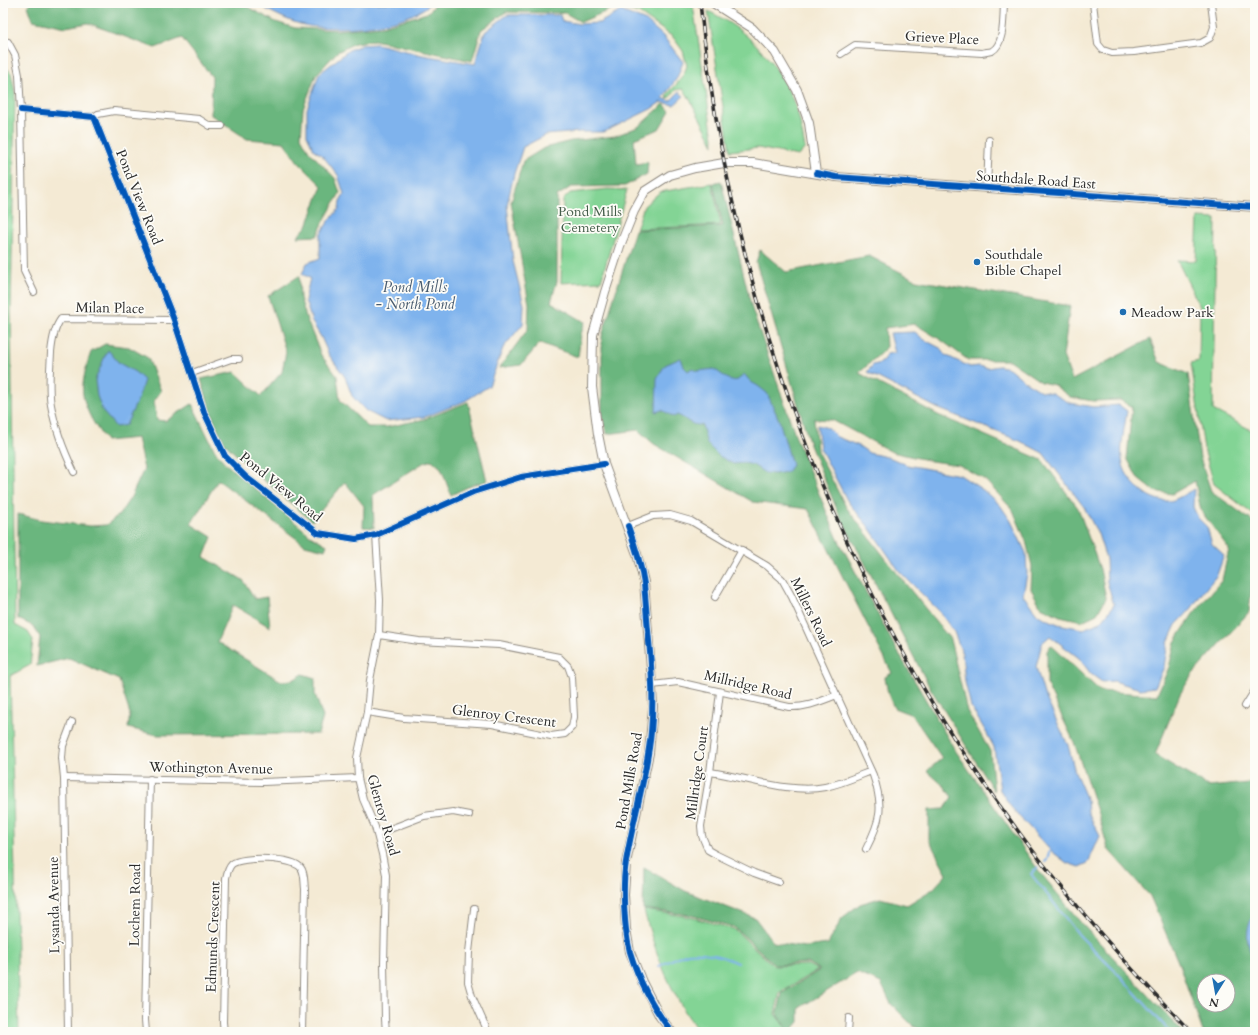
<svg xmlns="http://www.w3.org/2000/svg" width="1258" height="1035" font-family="Cardo,serif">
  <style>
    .green { fill: #83d495; stroke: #578060 }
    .forest { fill: #6ab67e; stroke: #4a7054; fill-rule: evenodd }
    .water { fill: #7fb3ed; stroke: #556f8c }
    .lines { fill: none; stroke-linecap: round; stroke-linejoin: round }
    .stream { stroke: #7fb3ed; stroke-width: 2 }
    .minor-casing { stroke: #908a80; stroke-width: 8 }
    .major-casing { stroke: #908a80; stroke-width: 10 }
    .minor { stroke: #fff; stroke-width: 6 }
    .major { stroke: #fff; stroke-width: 8 }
    .rail-casing { stroke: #2b2b2b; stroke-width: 3.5 }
    .rail { stroke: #fdfcf7; stroke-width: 2; stroke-dasharray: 6; stroke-linecap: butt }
    .cycleway-casing { stroke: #fdfcf7; stroke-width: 8 }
    .cycleway { stroke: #0057b8; stroke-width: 6 }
    .poi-dot { fill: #1f6fb2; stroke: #fdfcf7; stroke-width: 1.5 }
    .labels { text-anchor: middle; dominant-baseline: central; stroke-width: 3.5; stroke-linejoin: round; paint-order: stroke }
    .street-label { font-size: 14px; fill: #2b2b2b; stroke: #fdfcf7 }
    .park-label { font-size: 14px; fill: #455e4b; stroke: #fdfcf7 }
    .poi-label { font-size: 14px; fill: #2b2b2b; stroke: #fdfcf7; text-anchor: start }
    .water-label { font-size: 15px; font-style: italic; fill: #485b6f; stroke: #fdfcf7 }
  </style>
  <rect width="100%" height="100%" fill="#fdfcf7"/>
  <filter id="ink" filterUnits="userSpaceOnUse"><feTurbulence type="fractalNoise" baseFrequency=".025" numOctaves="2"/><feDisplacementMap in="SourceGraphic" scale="8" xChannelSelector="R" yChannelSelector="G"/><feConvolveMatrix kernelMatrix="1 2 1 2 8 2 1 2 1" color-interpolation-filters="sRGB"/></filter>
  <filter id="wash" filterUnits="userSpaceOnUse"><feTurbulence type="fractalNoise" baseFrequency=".012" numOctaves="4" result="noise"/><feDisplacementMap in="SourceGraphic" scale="16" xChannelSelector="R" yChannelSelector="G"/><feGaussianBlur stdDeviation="0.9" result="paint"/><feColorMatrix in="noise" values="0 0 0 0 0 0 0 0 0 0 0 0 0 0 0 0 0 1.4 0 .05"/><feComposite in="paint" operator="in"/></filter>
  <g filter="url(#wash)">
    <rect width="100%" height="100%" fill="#f4ead4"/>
    <g class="green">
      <polygon points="611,3 690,3 693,5 714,145 687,94 683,89 676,90 668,99 667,95 682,78 687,66 683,51 673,37 639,13 623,9"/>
      <path d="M 708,11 C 748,30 778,62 794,103 C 800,117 802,133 805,148 L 798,156 L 758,148 L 730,151 Z"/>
      <polygon points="3,64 11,73 15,93 11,310 15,625 28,632 33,640 30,665 10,676 19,1032 3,1032"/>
      <polygon points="712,183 721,225 636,229 644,206 660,192"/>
      <polygon points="608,189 627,190 601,281 561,283 563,200 570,193"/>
      <polygon points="1198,218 1216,219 1213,410 1255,432 1255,516 1214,484 1204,449 1191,363 1199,361 1200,307 1177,260 1196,261"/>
      <path d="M 644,910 L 690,917 L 734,929 L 774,966 L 808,965 L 818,970 L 780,992 L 775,1014 L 789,1032 L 699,1032 C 672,996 655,954 644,910 Z"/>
    </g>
    <g class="forest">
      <polygon points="30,3 240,3 276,22 295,28 337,30 383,26 427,13 437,3 604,3 614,8 581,22 565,13 506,12 481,30 472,61 374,40 355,43 337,52 316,75 303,109 301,137 309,151 335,178 340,193 325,219 317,236 297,237 307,226 322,186 298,162 284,142 247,139 211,115 212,77 182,38 155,48 88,23 66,27 33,20 28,6"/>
      <polygon points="664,104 670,111 659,129 634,139 636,164 648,162 647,174 625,186 571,187 557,196 557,281 551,302 585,322 581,334 578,357 540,343 521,365 499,368 528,329 529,304 511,202 523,161 544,148 571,141 615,136 638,127"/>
      <polygon points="721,181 752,309 798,443 837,537 895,647 955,750 1039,871 1082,924 1183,1032 927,1032 913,1026 891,1004 881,983 857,973 799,1008 799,1022 790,1032 777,1015 782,993 820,970 808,963 775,965 734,927 690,915 643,909 644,867 685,891 755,918 773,942 805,947 828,944 842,918 860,904 880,898 907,905 933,889 947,874 929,840 929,810 944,809 952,797 945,787 927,771 942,758 912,715 894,708 888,694 885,677 892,673 808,509 753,502 654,444 638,430 607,434 602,417 602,336 635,230 723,226 713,183"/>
      <path d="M 760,250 L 786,272 L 869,256 L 916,280 L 1070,306 L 1063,356 L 1072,380 L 1150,339 L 1159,362 L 1188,374 L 1200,458 L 1211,491 L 1255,523 L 1255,555 L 1249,612 L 1192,675 L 1180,694 L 1155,755 L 1209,787 L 1248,783 L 1255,778 L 1255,1032 L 1203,1032 L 1179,964 L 1150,896 L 1108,849 L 1099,817 L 1074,742 L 1047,685 L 1047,651 L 1051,645 L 1100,691 L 1157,695 L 1169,667 L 1175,642 L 1193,614 L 1222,580 L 1229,549 L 1201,511 L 1195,481 L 1172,494 L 1154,491 L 1137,477 L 1127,458 L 1132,407 L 1120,400 L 1093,401 L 1070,397 L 1054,385 L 1041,382 L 1009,360 L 968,360 L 941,340 L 915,324 L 885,328 L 886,348 L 859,373 L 938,415 L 1042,460 L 1078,508 L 1100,569 L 1106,598 L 1097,614 L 1082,621 L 1060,616 L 1041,607 L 1031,589 L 1032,566 L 1026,541 L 1013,510 L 985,480 L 959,465 L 931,461 L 892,452 L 832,420 L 814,419 L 817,451 L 846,507 L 900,577 L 950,639 L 967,711 L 990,751 L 994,791 L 929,686 L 838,512 L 810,445 L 756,262 ZM 1204,981 L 1228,981 L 1228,1005 L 1204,1005 Z"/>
      <polygon points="299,276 300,298 308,323 321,355 337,376 340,400 368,427 387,427 425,419 468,402 487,481 472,485 451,495 441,468 432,460 423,463 373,495 374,528 363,527 364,506 345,482 312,521 261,478 225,444 214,421 201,379 235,372 261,396 282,372 286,352 268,296"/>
      <path d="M 105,344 L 129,347 L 148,358 L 161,391 L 154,401 L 157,420 L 166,421 L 192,404 L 215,451 L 226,464 L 310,535 L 327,545 L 325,550 L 305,545 L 218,480 L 191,524 L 212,537 L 204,557 L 243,580 L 255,599 L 267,597 L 270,627 L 233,605 L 217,642 L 281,681 L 293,680 L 303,674 L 315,678 L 315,694 L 323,717 L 318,734 L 157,735 L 128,728 L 130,714 L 119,680 L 69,658 L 37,666 L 40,637 L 33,626 L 18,619 L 18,514 L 41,520 L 90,526 L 106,525 L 119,515 L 131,497 L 144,469 L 137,438 L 106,441 C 96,427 86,413 83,395 C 81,383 87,364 91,352 Z"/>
    </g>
    <g class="water">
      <path d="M 256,3 L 431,3 C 406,27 337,32 304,25 C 290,22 268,11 256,3 Z"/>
      <polygon points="621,11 646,21 663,36 683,62 677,78 663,98 670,101 679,92 684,96 674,105 661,102 651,109 604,132 579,132 546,135 523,147 514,174 507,205 513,261 524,305 523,324 503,348 489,386 465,401 425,417 386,421 366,411 352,396 345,377 329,355 321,337 312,322 305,300 310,278 302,274 307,263 320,258 320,235 328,222 339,209 340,201 344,194 338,175 322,155 314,150 307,135 307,109 319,74 349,50 362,45 377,44 422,55 475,64 485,32 507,15 560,15 562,21 580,24 599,23"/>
      <path d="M 915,332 L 923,339 L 942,349 L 945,355 L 970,367 L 979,366 L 987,368 L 999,366 L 1009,368 L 1026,382 L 1041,391 L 1052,393 L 1070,403 L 1093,407 L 1119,405 L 1127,411 C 1125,425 1120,445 1122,460 C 1125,481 1148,502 1169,501 C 1175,501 1188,492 1194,489 L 1193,507 L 1198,518 L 1207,527 L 1212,544 L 1224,555 L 1217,575 L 1203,592 L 1191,609 L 1176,625 L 1168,642 L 1164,667 L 1155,687 L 1140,689 L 1114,681 L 1102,682 L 1091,674 L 1079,658 L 1050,636 L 1042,643 L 1036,667 L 1044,694 L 1068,745 L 1075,772 L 1087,800 L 1088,813 L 1100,836 L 1088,863 L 1079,867 L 1067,863 L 1050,850 L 1011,807 L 1000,790 L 994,747 L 986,732 L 971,707 L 965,682 L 962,653 L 954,632 L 939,611 L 900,572 L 868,526 L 848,502 L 820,448 L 817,425 L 828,428 L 837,437 L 859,446 L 869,453 L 891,458 L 907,465 L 960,475 L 983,490 L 1000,505 L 1011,521 L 1026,553 L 1027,574 L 1023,595 L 1038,615 L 1058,624 L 1083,629 L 1101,622 L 1114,605 L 1107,582 L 1106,559 L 1098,534 L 1084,507 L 1043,453 L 1020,441 L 937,408 L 867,372 L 873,365 L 881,363 L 887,354 L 895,353 L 890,333 Z"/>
      <polygon points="108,350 119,363 135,372 144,380 138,399 126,425 116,427 103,412 97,396 95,380 105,356"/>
      <path d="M 681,358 L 684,367 L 688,371 L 692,368 L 697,371 L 714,369 L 731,381 L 738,380 L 744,374 L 751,382 L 758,386 L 767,393 L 779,420 L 792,465 L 787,472 L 774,474 L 765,473 L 753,465 L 744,463 L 733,464 L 728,461 L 719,456 L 707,444 L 702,425 C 689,426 688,419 677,415 L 674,417 L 662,410 L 656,412 L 657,378 L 665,365 Z"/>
      <path d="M 1255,913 L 1255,963 C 1247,946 1243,930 1255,913 Z"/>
    </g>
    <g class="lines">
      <g class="stream">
        <polyline points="1045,862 1047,860 1050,850"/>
        <polyline points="1038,867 1031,874 1079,935 1121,977 1170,1032"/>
        <path d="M 659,966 C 668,962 680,955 688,953 C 704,951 724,957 738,963"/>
      </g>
    </g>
  </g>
  <g filter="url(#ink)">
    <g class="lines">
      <g class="minor-casing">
        <g id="minor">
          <polyline points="1093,3 1098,44 1103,50 1112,53 1134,52 1201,43 1210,38 1214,27 1211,3"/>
          <polyline points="8,42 15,55 19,75 21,110 24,271 34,292"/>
          <path d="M 841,54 L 855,45 L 982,53 C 985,52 989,52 992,51 C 1005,44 1003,16 1004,3"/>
          <polyline points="21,110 94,117 174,320 204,412 225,456 246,477 318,533 356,539 376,535 473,492 521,477 604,464"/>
          <polyline points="94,117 98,114 114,111 199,119 210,126 222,126"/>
          <polyline points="987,188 989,140"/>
          <polyline points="192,373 231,359 239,359"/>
          <path d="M 74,472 C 64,451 55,428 51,405 C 48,388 50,371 51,353 C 52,342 54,328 61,319 L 174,320"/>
          <path d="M 628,526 L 653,516 L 670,515 L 691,521 L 767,566 L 782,579 L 792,597 L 873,775 C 884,807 881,820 866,849"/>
          <polyline points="376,535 380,600 379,635 370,680 367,712 357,758 358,778 363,799 375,827 382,854 386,875 384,963 385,1019 386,1032"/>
          <polyline points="715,597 742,550"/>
          <path d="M 652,685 L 678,682 L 789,707 C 806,708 821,701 837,695"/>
          <polyline points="720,692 710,772 701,826 702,836 708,850 715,854 754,873 779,882"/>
          <polyline points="1245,706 1255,690"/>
          <polyline points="367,712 404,718 492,724 551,736 565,734 572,727 574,717 572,677 568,666 559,657 499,645 419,641 379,635"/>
          <path d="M 710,772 C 745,777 790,794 825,787 C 841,784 856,777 871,771"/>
          <polyline points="64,778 263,782 358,778"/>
          <polyline points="377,834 424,816 453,812 469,815"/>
          <polyline points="474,909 469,952 468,982 472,996 488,1032"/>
          <polyline points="68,1032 64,778 62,758 63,746 72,722"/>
          <polyline points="146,1032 145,1020 150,779"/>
          <path d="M 224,1032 L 223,1022 L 226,878 C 227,873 228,868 232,864 C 242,856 293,857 301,868 C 305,873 304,882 305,889 L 302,1032"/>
          <polyline points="848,1032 849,1018"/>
        </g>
      </g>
      <g class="major-casing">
        <g id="major">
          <polyline points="713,3 752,28 775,52 797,90 809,123 816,173"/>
          <polyline points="672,1032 660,1017 642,982 630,952 626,929 624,895 626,863 649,753 653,707 651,669 644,582 637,554 604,464 598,434 592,387 593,335 605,292 620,246 634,211 645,191 670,175 695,168 724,163 753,163 836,177 1255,207"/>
        </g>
      </g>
      <use href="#minor" class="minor"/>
      <use href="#major" class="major"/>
      <g class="rail-casing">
        <path id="rail" d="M 700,3 C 732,307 844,603 1030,847 C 1080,912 1134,973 1191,1032"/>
      </g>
      <use href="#rail" class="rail"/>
      <g class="cycleway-casing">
        <g id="cycleway">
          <polyline points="21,110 94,117 174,320 204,412 225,456 246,477 318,533 356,539 376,535 473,492 521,477 604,464"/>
          <polyline points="816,173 836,177 1255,207"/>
          <path d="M 628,526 C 635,545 641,564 644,584 C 646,603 647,622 649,641 C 652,671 654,702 651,732 C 647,776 633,818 626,862 C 622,886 624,929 630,952 C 638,979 654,1010 672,1032"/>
        </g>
      </g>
      <use href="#cycleway" class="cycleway"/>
    </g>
  </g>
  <g class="poi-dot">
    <circle cx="977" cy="262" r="4"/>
    <circle cx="1123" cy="312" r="4"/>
  </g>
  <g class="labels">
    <g class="street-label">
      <text transform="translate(942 38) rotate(3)">Grieve Place</text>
      <text transform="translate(1036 180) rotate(4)">Southdale Road East</text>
      <text transform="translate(139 197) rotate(68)">Pond View Road</text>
      <text transform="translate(110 308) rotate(1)">Milan Place</text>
      <text transform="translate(281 487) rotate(39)">Pond View Road</text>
      <text transform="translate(811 612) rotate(64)">Millers Road</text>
      <text transform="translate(748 685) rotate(13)">Millridge Road</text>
      <text transform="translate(504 716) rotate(7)">Glenroy Crescent</text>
      <text transform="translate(211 768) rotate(1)">Wothington Avenue</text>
      <text transform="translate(697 773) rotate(-82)">Millridge Court</text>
      <text transform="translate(629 781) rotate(-80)">Pond Mills Road</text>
      <text transform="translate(383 815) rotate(74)">Glenroy Road</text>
      <text transform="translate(54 905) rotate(-91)">Lysanda Avenue</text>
      <text transform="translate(135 905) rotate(-89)">Lochem Road</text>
      <text transform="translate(213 937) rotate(-88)">Edmunds Crescent</text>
    </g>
    <g class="park-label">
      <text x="590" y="211">Pond Mills<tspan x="590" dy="16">Cemetery</tspan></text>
    </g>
    <g class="poi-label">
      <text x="985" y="254">Southdale<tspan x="985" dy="16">Bible Chapel</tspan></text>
      <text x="1131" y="312">Meadow Park</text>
    </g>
    <g class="water-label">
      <text x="415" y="287">Pond Mills<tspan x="415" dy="17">- North Pond</tspan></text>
    </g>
  </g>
  <rect width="1258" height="1035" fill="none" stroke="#fdfcf7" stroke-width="16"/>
  <g transform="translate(1216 993) rotate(191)"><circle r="19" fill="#fdfcf7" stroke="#a9a8a5"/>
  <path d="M0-3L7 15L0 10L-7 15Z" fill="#1f6fb2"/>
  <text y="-6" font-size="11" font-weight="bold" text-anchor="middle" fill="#2b2b2b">N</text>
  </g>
</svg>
